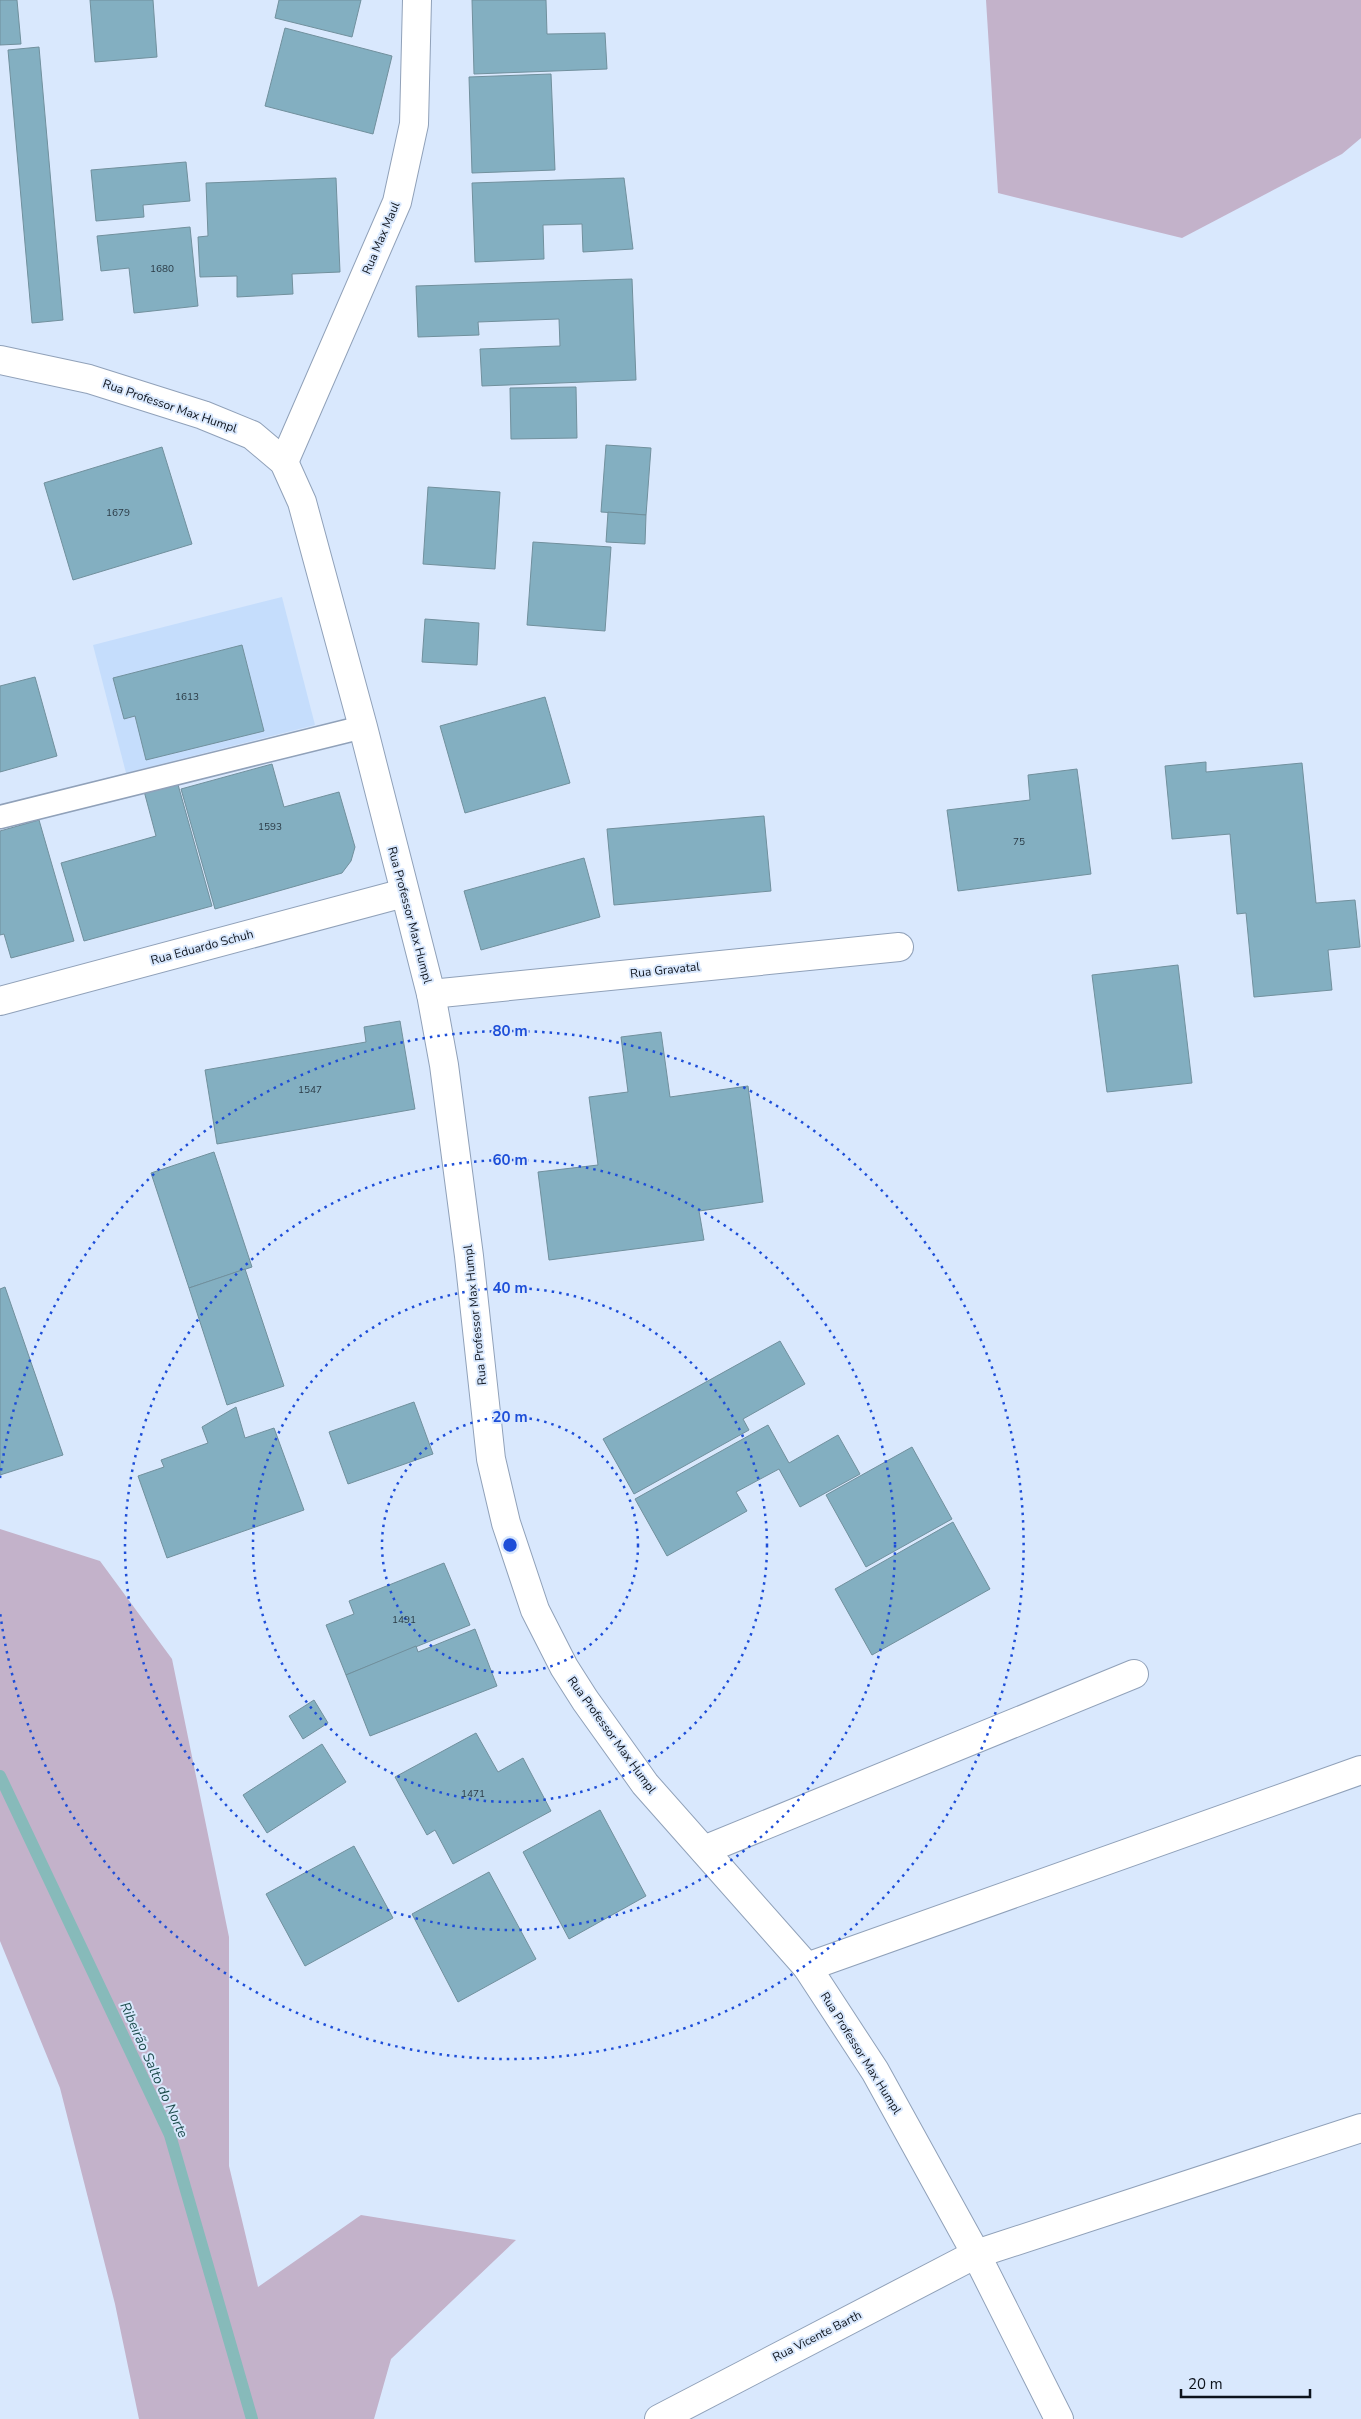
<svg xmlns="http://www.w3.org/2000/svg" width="1361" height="2419" font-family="'Nunito Sans',sans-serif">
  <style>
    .built { fill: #c5ddfc }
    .green { fill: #c3b2ca }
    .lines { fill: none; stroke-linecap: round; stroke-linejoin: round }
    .stream { stroke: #87baba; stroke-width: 12 }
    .building { fill: #83afc1; stroke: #71909d }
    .lane-casing { stroke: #90a1b9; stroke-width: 25 }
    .street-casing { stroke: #90a1b9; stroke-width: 30 }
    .secondary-casing { stroke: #90a1b9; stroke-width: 30 }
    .lane { stroke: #fff; stroke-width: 22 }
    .street { stroke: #fff; stroke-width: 28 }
    .secondary { stroke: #fff; stroke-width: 28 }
    .ring { fill: none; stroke: #1d4ed8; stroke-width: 2.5; stroke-dasharray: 2.5 5 }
    .labels { text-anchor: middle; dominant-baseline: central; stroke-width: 4; stroke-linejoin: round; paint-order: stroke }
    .number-label { font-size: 10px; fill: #2a3a45 }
    .street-label { font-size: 12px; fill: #0d131c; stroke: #d9e8fd }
    .water-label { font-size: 14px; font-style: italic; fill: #1d4c4c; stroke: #d9e8fd }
    .centre { fill: #1d4ed8; stroke: #d9e8fd; stroke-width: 2.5 }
    .ring-label { font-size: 15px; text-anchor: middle; font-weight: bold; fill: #1d4ed8; stroke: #d9e8fd; stroke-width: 4; stroke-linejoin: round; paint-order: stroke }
  </style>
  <rect width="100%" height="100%" fill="#d9e8fd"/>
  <polygon class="built" points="282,597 315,725 126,773 93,645"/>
  <g class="green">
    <polygon points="986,0 1361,0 1361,138 1342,154 1182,238 998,193"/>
    <polygon points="0,1529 100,1561 172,1659 229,1937 229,2166 258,2287 361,2215 516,2240 391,2359 374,2419 139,2419 115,2304 60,2088 0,1941"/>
  </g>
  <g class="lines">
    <polyline class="stream" points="0,1776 170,2135 252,2419"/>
  </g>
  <g class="building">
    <polygon points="0,0 17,0 21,44 0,45"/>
    <polygon points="90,0 153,0 157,57 95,62"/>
    <polygon points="279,0 361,0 352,37 275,18"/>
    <polygon points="472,0 546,0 547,34 605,33 607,69 474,74"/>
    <polygon points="285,28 392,56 373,134 265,106"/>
    <polygon points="39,47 63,320 32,323 8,50"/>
    <polygon points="551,74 555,170 472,173 469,77"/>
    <polygon points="186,162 190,201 143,205 144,217 96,221 91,170"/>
    <polygon points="336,178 340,272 292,274 293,294 237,297 237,276 200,277 198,237 208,236 206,183"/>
    <polygon points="624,178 633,249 583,252 582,224 543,225 544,259 475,262 472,183"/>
    <polygon points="190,227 198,306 134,313 129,268 101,271 97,236"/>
    <polygon points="632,279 636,380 482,386 480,349 560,346 559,319 478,322 479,335 418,337 416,286"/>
    <polygon points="576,387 577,438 511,439 510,388"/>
    <polygon points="606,445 651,448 646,515 601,512"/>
    <polygon points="162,447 192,544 73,580 44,483"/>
    <polygon points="428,487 500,492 495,569 423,564"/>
    <polygon points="608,512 646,515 645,544 606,542"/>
    <polygon points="533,542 611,547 605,631 527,625"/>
    <polygon points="425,619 479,623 477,665 422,662"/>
    <polygon points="242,645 264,731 146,760 135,716 124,719 113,678"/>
    <polygon points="35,677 57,756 0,772 0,686"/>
    <polygon points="545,697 570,783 465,813 440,726"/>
    <polygon points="1206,762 1206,772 1302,763 1316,903 1355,900 1360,947 1328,950 1332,990 1254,997 1246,913 1237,914 1230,834 1172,839 1165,766"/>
    <polygon points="272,764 284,807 339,792 355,847 351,861 342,873 215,909 181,789"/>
    <polygon points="1077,769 1091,874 958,891 947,810 1030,800 1028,775"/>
    <polygon points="177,781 212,906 84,941 61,863 156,836 144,791"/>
    <polygon points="764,816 771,891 614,905 607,829"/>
    <polygon points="39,820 74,941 11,958 4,934 0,935 0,831"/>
    <polygon points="584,858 600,917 481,950 464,891"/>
    <polygon points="1178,965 1192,1083 1107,1092 1092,975"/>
    <polygon points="400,1021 415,1109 217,1144 205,1070 366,1042 364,1027"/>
    <polygon points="661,1032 670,1097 748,1086 763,1202 699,1211 704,1240 549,1260 538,1172 598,1165 589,1097 628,1092 621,1037"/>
    <polygon points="214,1152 252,1267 189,1288 151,1173"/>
    <polygon points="245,1269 284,1386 227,1405 189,1288"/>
    <polygon points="5,1287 63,1455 0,1475 0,1289"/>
    <polygon points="780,1341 805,1384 743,1419 749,1430 634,1494 603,1439"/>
    <polygon points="414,1402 433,1454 348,1484 329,1432"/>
    <polygon points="236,1407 245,1438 274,1428 304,1510 167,1558 138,1476 164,1467 161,1460 208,1443 202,1427"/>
    <polygon points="768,1425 789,1463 838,1435 860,1474 800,1507 779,1469 736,1492 747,1511 667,1556 635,1499"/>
    <polygon points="912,1447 952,1519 866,1567 826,1495"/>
    <polygon points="953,1522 990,1589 872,1655 835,1589"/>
    <polygon points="444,1563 470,1625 346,1675 326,1625 354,1614 349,1601"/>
    <polygon points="475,1629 497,1686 370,1736 346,1675 416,1646 418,1652"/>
    <polygon points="314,1700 328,1723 303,1739 289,1716"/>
    <polygon points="476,1733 498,1772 523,1758 551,1811 453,1864 435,1830 427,1835 395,1777"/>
    <polygon points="322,1744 346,1782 267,1833 243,1795"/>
    <polygon points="600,1810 646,1896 569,1939 523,1852"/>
    <polygon points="354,1846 393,1918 305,1966 266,1894"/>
    <polygon points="489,1872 536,1959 458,2002 412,1914"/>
  </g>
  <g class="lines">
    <g class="lane-casing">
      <polyline id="lane" points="0,817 363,727"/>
    </g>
    <g class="street-casing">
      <g id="street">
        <polyline points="284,462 397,202 414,124 417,0"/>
        <polyline points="431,994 899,947"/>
        <polyline points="0,1001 404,893"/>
        <polyline points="704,1850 1134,1674"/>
        <polyline points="807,1967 1361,1770"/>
        <polyline points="659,2419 976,2254 1361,2128"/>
      </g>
    </g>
    <g class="secondary-casing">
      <polyline id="secondary" points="0,360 89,379 203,415 252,435 284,462 302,502 363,727 431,994 444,1065 469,1256 491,1459 506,1523 535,1610 564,1667 585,1700 645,1784 807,1967 875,2071 976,2254 1059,2419"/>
    </g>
    <use href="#lane" class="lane"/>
    <use href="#street" class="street"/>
    <use href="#secondary" class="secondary"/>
  </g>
  <g class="ring">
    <circle cx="510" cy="1545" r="128"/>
    <circle cx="510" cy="1545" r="257"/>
    <circle cx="510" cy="1545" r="385"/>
    <path d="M0 1478A514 514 0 1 1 0 1612"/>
  </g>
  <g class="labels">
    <g class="number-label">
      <text x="162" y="269">1680</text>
      <text x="118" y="513">1679</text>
      <text x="187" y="697">1613</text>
      <text x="270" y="827">1593</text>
      <text x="1019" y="842">75</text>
      <text x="310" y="1090">1547</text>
      <text x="404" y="1620">1491</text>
      <text x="473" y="1794">1471</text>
    </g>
    <g class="street-label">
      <text transform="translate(381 238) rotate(-67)">Rua Max Maul</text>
      <text transform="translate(170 406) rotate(19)">Rua Professor Max Humpl</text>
      <text transform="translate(410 915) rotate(75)">Rua Professor Max Humpl</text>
      <text transform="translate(202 947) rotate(-15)">Rua Eduardo Schuh</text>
      <text transform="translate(665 970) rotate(-6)">Rua Gravatal</text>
      <text transform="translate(475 1315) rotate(-96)">Rua Professor Max Humpl</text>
      <text transform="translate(612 1735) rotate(54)">Rua Professor Max Humpl</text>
      <text transform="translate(861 2053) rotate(58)">Rua Professor Max Humpl</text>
      <text transform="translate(817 2336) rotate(-27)">Rua Vicente Barth</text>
    </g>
    <g class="water-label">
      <text transform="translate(154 2070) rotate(66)">Ribeirão Salto do Norte</text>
    </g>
  </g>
  <circle cx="510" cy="1545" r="8" class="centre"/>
  <g class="ring-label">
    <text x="510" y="1036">80 m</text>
    <text x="510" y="1165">60 m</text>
    <text x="510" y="1293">40 m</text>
    <text x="510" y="1422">20 m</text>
  </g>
  <path d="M1181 2389v8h129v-8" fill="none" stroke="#0d131c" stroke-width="2.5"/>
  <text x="1188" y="2389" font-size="15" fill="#0d131c" stroke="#d9e8fd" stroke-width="4" paint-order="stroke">20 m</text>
</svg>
